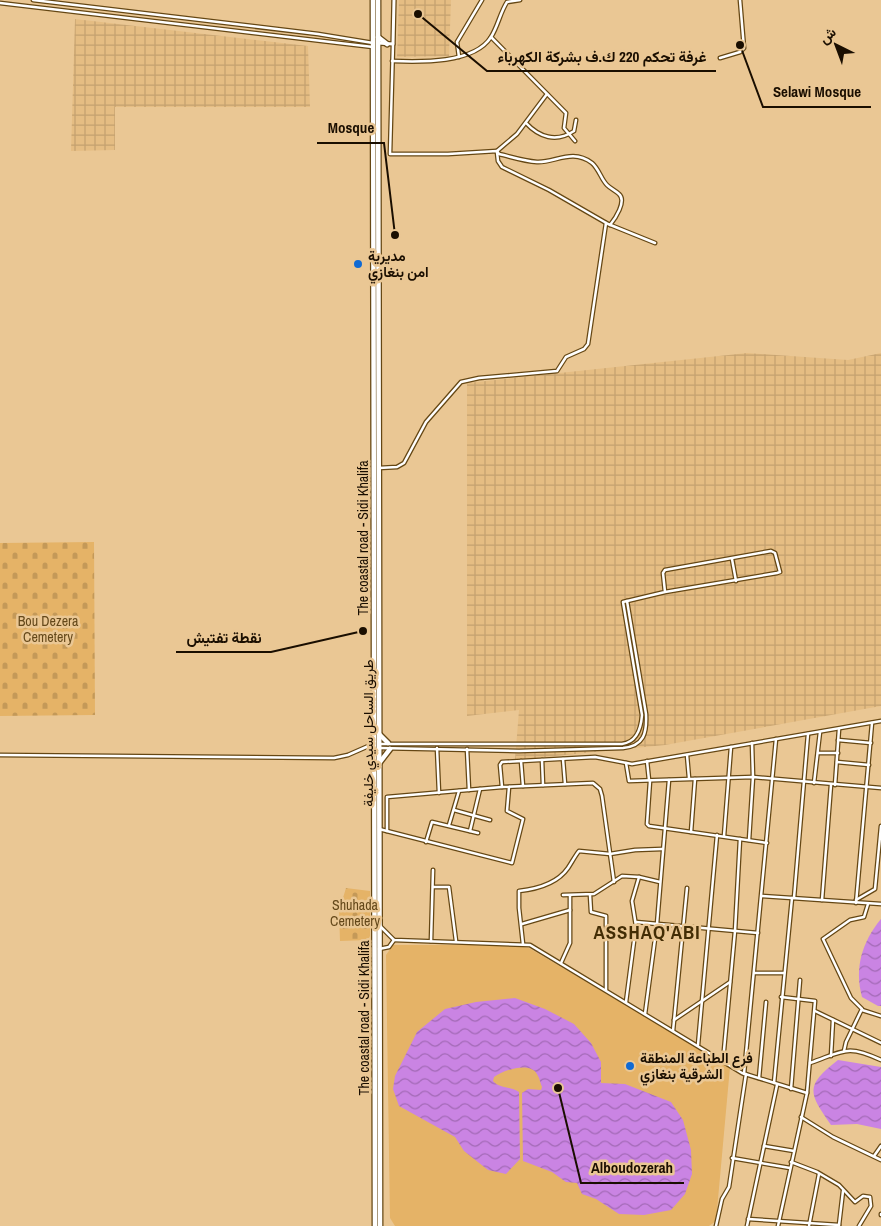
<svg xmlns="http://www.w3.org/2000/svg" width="881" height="1226" font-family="'Archivo Narrow',Vazirmatn,sans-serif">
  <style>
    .industrial { fill: url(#industrial-grid) }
    .green { fill: #e5b367 }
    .cemetery { fill: url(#cemetery-stones) }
    .water { fill: url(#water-waves) }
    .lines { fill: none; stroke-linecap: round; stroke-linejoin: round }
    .minor-casing { stroke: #654714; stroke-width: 5 }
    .tertiary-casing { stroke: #654714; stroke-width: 5.5 }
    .trunk-casing { stroke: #654714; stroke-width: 7 }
    .minor { stroke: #fff; stroke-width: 2.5 }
    .tertiary { stroke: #fff; stroke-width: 3 }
    .trunk { stroke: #fff; stroke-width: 4.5 }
    .poi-dot { fill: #106ad3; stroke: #eac794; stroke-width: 2 }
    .labels { text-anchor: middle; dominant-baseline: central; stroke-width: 5; stroke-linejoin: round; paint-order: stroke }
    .poi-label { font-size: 14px; font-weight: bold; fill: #1a0e00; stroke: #eac794; text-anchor: start }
    .street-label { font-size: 14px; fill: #1a0e00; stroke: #eac794 }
    .park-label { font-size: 14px; fill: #64481a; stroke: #eac794 }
    .district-label { font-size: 19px; font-weight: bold; letter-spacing: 1px; fill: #432d05; stroke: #eac794 }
    .leader { fill: none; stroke: #1a0e00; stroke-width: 2 }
    .callout-dot { fill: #1a0e00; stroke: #eac794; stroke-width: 2 }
    .callout-label { font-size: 15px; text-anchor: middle; font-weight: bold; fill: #1a0e00; stroke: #eac794; stroke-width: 5; stroke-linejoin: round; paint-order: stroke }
  </style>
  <defs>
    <pattern id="industrial-grid" width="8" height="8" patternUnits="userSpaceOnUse" patternTransform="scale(1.25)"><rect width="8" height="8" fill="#e5bd83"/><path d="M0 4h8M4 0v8" fill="none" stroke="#c4a16f"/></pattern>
    <pattern id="cemetery-stones" width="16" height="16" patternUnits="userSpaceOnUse" patternTransform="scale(1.25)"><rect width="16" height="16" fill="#e5b367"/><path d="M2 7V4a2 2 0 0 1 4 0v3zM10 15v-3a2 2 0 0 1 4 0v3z" fill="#c49958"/></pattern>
    <pattern id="water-waves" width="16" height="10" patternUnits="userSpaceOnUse" patternTransform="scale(1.25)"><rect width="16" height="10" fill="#ca84e3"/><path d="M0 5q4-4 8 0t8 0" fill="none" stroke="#a36ab6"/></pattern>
  </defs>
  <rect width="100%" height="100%" fill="#eac794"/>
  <g class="industrial">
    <polygon points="399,0 451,0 449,56 397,57"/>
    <polygon points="75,19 308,46 310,107 115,107 115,150 71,151"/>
    <polygon points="747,353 848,360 881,353 881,706 665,745 515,760 519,710 467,716 467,383"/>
  </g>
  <polygon class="green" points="393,945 512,945 529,948 730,1067 716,1221 709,1226 395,1226 390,1218 386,955"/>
  <g class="cemetery">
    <polygon points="94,542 95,715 0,716 0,543"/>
    <polygon points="346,888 370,891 370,936 368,940 340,941 339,911"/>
  </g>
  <g class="water">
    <path d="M 881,919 L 881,1006 L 878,1006 L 862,997 C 854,968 862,942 881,919 Z"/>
    <path d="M 515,998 L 545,1009 L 574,1024 L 591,1043 L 601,1062 L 601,1083 L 625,1084 L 671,1102 L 683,1120 L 691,1150 L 692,1174 L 685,1194 L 671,1210 L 644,1215 L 619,1214 L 596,1199 L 582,1194 L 577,1183 L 566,1182 L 552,1172 L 523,1161 L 522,1093 L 528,1089 L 541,1090 L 542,1087 C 540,1083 540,1079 538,1076 C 532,1060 504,1070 494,1077 L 493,1081 C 500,1089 511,1086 519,1092 L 520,1159 L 506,1174 L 488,1170 L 464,1151 L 455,1137 L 399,1106 L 393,1089 L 395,1076 L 417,1032 L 445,1009 L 476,1002 Z"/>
    <path d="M 838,1060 L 881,1067 L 881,1129 L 857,1124 L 831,1125 C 809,1093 804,1086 838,1060 Z"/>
  </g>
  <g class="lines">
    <g class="minor-casing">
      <g id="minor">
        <polyline points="33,0 318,34 373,43"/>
        <polyline points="0,3 373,47"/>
        <polyline points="491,37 566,113 564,128 575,141"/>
        <path d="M 393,44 L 390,154 L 448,154 L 497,151 L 499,154 C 512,157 523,161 537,162 C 555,163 572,148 592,163 C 599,169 601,179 607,185 C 611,189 616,191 619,194 C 627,201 615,219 610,225"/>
        <polyline points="459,57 457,42 482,0"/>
        <polyline points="720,58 740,52 744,48 740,0"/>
        <path d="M 392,61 C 420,62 474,64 491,37 C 498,26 500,13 507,2 L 520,0"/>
        <path d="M 526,123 C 539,137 556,143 574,131 L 576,120"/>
        <polyline points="497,151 517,134 547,94"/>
        <polyline points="497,152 498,161 502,167 549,190 608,224 655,243"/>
        <polyline points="379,468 397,467 404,463 426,422 461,382 479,378 557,371 566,357 584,349 588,344 606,223"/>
        <polyline points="732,559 736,581"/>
        <polyline points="838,740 871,743"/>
        <path d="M 379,744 L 622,744 C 637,742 641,729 642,715 L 623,602 L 665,592 L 777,573 L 780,572 L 775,553 L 771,551 L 665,570 L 663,573 L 665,592"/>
        <path d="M 380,748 L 519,751 L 623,748 C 644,746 647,733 646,714 L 627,601"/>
        <polyline points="437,748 439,793"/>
        <polyline points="467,749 469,790"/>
        <polyline points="818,753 838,753"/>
        <polyline points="0,755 334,758 348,755 373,744"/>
        <polyline points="687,755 689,778"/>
        <polyline points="563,759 565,784"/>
        <polyline points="542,760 543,785"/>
        <polyline points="521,761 523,786"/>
        <polyline points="647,761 649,780"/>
        <polyline points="837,762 869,765"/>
        <polyline points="626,763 629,781 753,777 881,788"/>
        <polyline points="650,781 647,824 649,826 767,843"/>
        <polyline points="814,783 820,732"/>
        <polyline points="835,785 839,729"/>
        <polyline points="502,787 500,765 502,762 595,757 632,764 881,721"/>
        <polyline points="454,810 490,820"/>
        <polyline points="449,825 459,791"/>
        <polyline points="379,829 512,863 523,819 507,811 509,787"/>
        <polyline points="387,831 387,797 502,787 593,783 600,789 602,796 614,882"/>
        <polyline points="470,831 480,789"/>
        <polyline points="691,832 695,779"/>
        <polyline points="724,836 731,747"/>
        <polyline points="749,840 753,777 752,743"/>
        <polyline points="426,842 432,822 478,833"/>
        <polyline points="433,887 449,887 456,941"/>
        <polyline points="563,895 594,894 622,876 639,877 660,882"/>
        <polyline points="590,895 591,912 606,916 606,990"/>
        <polyline points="762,896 881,904"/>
        <polyline points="794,898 808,734"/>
        <polyline points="822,900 831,785"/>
        <polyline points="856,900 875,889 881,826"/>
        <polyline points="856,903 872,723"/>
        <polyline points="636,922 758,933"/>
        <polyline points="522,924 570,910"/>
        <polyline points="380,926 394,940 530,945 742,1073 807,1093 815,1001 781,997"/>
        <polyline points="431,941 433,870"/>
        <path d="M 523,944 L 519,908 L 519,891 C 537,889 557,884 568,868 C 572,862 575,856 579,851 L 610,854 L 635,850 L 662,849"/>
        <polyline points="379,949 389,947 394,940"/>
        <polyline points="561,963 570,943 570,896"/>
        <polyline points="755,973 784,973"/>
        <polyline points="626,1002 636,926 632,901 639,877"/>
        <polyline points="862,1010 881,1016"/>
        <polyline points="815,1011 881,1043"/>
        <polyline points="645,1014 657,924 669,780"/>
        <polyline points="674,1020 730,982"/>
        <polyline points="673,1031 687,888"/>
        <polyline points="698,1045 717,835"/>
        <polyline points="844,1051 846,1042 862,1009 851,998 823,939 850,920 864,917 868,904"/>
        <polyline points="831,1056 833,1020"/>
        <polyline points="723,1061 735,931 740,839"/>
        <path d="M 810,1063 C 844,1051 847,1044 881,1060"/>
        <polyline points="744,1074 776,739"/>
        <polyline points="759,1078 766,1002"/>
        <polyline points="774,1083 792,898"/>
        <polyline points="791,1089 800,980"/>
        <polyline points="801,1117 833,1137 881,1160"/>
        <polyline points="764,1146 794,1151"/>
        <polyline points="874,1156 881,1146"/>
        <polyline points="732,1158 790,1168"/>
        <polyline points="791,1162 817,1172 839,1185 855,1202 863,1196 870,1197 871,1206 859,1226"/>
        <polyline points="881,1215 881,1214"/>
        <polyline points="748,1219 839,1225"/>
        <polyline points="839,1225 843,1191"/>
        <polyline points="716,1226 722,1199 729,1187 746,1074"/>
        <polyline points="747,1226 777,1085"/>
        <polyline points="778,1226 807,1093"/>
        <polyline points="809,1226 819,1174"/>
      </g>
    </g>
    <g class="tertiary-casing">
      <polyline id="tertiary" points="378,43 393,44 394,0"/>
    </g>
    <g class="trunk-casing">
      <g id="trunk">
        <polyline points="373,0 375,1226"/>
        <polyline points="378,0 380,1226"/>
        <polyline points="378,37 387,44"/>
        <polyline points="380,735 388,743"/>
        <polyline points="380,762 390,749"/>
      </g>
    </g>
    <use href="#minor" class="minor"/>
    <use href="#tertiary" class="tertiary"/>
    <use href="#trunk" class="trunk"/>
  </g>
  <g class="poi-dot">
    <circle cx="358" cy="264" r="5"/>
    <circle cx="630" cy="1066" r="5"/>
  </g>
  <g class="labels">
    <g class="poi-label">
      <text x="368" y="256">مديرية<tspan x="368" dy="16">امن بنغازي</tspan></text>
      <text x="640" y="1058">فرع الطباعة المنطقة<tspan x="640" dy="16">الشرقية بنغازي</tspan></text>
    </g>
    <g class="street-label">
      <text transform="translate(363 538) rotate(-90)">The coastal road - Sidi Khalifa</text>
      <text transform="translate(368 733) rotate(-90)">طريق الساحل سيدي خليفة</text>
      <text transform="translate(364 1018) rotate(-90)">The coastal road - Sidi Khalifa</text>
    </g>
    <g class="park-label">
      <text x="48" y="621">Bou Dezera<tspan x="48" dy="16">Cemetery</tspan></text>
      <text x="355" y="905">Shuhada<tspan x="355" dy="16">Cemetery</tspan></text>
    </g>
    <g class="district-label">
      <text x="647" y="932">ASSHAQ'ABI</text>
    </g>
  </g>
  <path class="leader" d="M418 14L487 71H716M740 45L763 107H871M395 235L384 143H317M363 631L271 652H176M558 1088L581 1183H684"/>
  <g class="callout-dot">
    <circle cx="418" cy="14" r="5"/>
    <circle cx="740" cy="45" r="5"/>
    <circle cx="395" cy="235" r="5"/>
    <circle cx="363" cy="631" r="5"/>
    <circle cx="558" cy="1088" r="5"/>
  </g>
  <g class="callout-label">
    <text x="602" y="62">غرفة تحكم 220 ك.ف بشركة الكهرباء</text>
    <text x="817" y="97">Selawi Mosque</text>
    <text x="351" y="133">Mosque</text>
    <text x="224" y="643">نقطة تفتيش</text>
    <text x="632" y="1173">Alboudozerah</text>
  </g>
  <g transform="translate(836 45) rotate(318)" stroke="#eac794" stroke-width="4" paint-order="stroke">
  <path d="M0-4L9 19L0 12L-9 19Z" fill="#1a0e00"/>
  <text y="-8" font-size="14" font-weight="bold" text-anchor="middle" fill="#1a0e00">ش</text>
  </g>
</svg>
